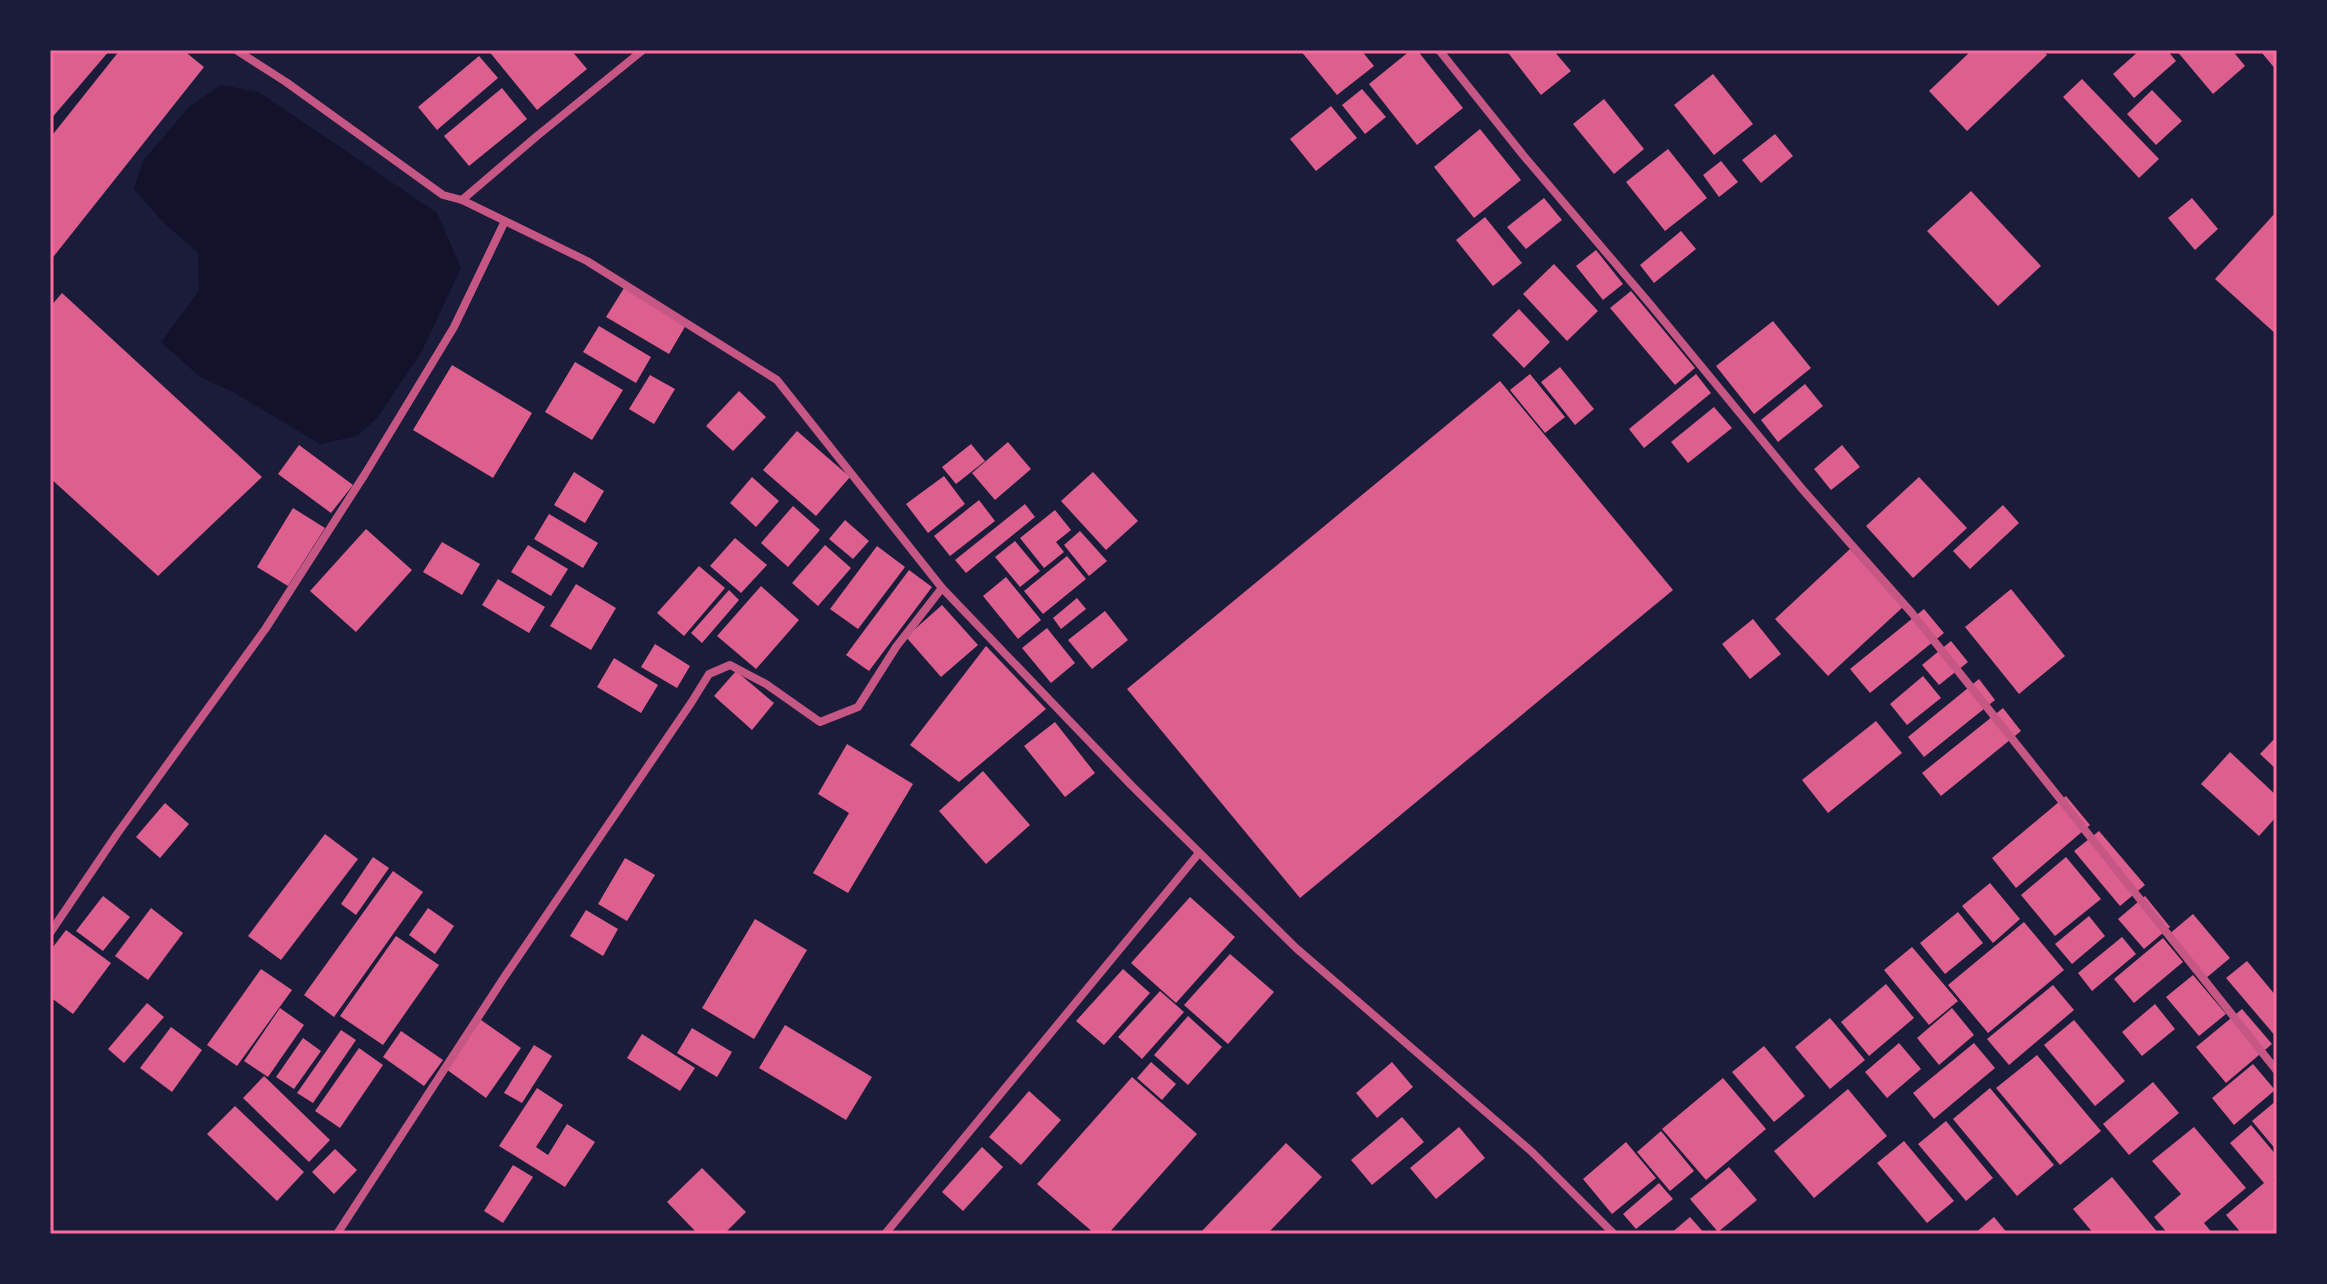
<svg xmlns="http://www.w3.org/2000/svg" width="2327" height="1284" font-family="'Source Serif 4',serif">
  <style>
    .water { fill: #12122b }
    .building { fill: #dd5f8e }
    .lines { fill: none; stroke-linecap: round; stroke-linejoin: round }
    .minor { stroke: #c65784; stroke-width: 8 }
    .neatline { fill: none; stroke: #ff6b9d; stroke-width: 3 }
  </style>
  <rect width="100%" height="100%" fill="#1b1b3a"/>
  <polygon class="water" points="221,85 259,92 437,213 461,268 420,355 376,419 357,436 320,444 233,392 200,377 161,342 199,291 198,253 163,222 134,189 143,161 189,107"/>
  <g class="building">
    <polygon points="50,50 110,50 50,120"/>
    <polygon points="120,50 183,50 204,67 50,261 50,138"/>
    <polygon points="488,50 571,50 587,69 537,110"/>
    <polygon points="1300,50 1361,50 1374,66 1337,95"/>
    <polygon points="1411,50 1417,50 1463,108 1417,145 1369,84"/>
    <polygon points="1506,50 1553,50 1571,71 1541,95"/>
    <polygon points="1972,50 2042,50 2047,55 1967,131 1929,91"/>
    <polygon points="2140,50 2167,50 2176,61 2134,98 2113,74"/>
    <polygon points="2176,50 2232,50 2245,66 2213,94"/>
    <polygon points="2266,50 2277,50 2277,71 2262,53"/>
    <polygon points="479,56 498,78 437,130 418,107"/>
    <polygon points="1713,74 1753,124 1714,155 1674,105"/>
    <polygon points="2082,79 2159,159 2139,178 2063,97"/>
    <polygon points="502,88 527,119 469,166 444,136"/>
    <polygon points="1362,89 1386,117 1365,134 1342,105"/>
    <polygon points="2152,90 2182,121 2156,145 2127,114"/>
    <polygon points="1604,99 1644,149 1614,174 1573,124"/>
    <polygon points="1331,106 1357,138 1316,171 1290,139"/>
    <polygon points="1480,129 1521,180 1474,218 1434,167"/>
    <polygon points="1775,134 1793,156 1761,183 1742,160"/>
    <polygon points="1668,149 1707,198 1665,231 1626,182"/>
    <polygon points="1721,161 1738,182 1719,197 1703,175"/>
    <polygon points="1971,191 2041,266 1998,306 1927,231"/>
    <polygon points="1544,198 1562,220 1526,249 1507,227"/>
    <polygon points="2192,198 2218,229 2195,250 2168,218"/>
    <polygon points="2277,211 2277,335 2215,279"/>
    <polygon points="1485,217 1522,263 1493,286 1456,240"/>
    <polygon points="1681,231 1696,249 1654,283 1640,265"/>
    <polygon points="1596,250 1623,284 1603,300 1576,266"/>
    <polygon points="1554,264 1598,311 1567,341 1523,294"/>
    <polygon points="624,288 686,325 669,354 606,317"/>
    <polygon points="1631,291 1695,368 1675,385 1610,308"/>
    <polygon points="62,293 262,477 158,576 50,478 50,307"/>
    <polygon points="1519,309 1550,342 1524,368 1492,335"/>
    <polygon points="1773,321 1811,368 1754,414 1716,366"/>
    <polygon points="599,326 651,357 636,383 583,352"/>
    <polygon points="575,362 623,390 592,440 545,412"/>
    <polygon points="452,365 532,413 493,478 413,430"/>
    <polygon points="1560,367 1594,409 1575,425 1541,382"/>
    <polygon points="1530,374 1565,417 1545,433 1510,390"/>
    <polygon points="1696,374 1711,393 1644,448 1629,429"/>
    <polygon points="650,375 675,389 654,424 629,409"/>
    <polygon points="1500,381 1673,590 1300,898 1127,689"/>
    <polygon points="1805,384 1823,406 1778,442 1761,420"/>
    <polygon points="739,391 766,417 733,451 706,426"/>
    <polygon points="1714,407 1732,428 1688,463 1671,442"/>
    <polygon points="797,431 850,477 816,516 763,470"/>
    <polygon points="1008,442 1031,469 995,500 972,473"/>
    <polygon points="971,444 985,461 956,484 942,467"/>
    <polygon points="299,445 353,485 331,513 278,474"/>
    <polygon points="1842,445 1860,467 1831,490 1814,469"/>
    <polygon points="574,472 604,491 585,523 554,505"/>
    <polygon points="1093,472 1138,521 1106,550 1061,501"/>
    <polygon points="944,476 965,504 928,533 906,504"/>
    <polygon points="752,477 779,501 756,527 730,503"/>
    <polygon points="1919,477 1967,528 1913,578 1866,526"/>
    <polygon points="979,500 995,521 950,556 934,536"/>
    <polygon points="1025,504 1035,517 966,573 955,560"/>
    <polygon points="2003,505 2019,523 1970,569 1953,551"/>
    <polygon points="793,506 820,530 788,567 761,543"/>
    <polygon points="293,508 325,528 288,586 257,567"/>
    <polygon points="1055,510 1071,530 1056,542 1064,552 1044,568 1020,538"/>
    <polygon points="549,514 598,543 583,568 534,539"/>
    <polygon points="845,520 869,541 853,559 829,539"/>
    <polygon points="366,529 412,570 356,632 310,591"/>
    <polygon points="1080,531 1107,561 1089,576 1064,545"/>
    <polygon points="735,538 767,565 741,593 710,566"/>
    <polygon points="1015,541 1040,571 1020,587 995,557"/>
    <polygon points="442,542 480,564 462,595 423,572"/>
    <polygon points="528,545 568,569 551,596 511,572"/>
    <polygon points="825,545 851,568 818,606 792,583"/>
    <polygon points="877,546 905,567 858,629 830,609"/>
    <polygon points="1850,549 1903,607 1828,676 1775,619"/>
    <polygon points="1067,556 1086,579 1043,614 1024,591"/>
    <polygon points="699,566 725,588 684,636 657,613"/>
    <polygon points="909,570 932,587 869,671 846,655"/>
    <polygon points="1006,577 1041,620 1018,639 983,596"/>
    <polygon points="498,579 545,607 529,633 482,605"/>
    <polygon points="576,584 616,608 591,650 550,626"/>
    <polygon points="761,586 799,620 756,669 717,636"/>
    <polygon points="2011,589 2065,656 2019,694 1965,627"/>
    <polygon points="729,590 739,600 702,643 691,633"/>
    <polygon points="1077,598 1086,609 1061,629 1053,618"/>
    <polygon points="942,605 978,645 941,677 906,637"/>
    <polygon points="1924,609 1944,633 1870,693 1850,669"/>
    <polygon points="1105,611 1128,640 1092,669 1068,640"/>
    <polygon points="1753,619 1781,654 1750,679 1722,644"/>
    <polygon points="1047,628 1075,663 1051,683 1022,648"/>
    <polygon points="1951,641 1968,662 1939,685 1922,665"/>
    <polygon points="655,644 690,666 677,688 641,667"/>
    <polygon points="986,646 1046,709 959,782 910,745"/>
    <polygon points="614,658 658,685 641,713 597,687"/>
    <polygon points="736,671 774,703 752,730 714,696"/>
    <polygon points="1923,676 1941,698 1907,725 1890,704"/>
    <polygon points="1979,679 1995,700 1924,757 1908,737"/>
    <polygon points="2003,708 2021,731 1941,796 1922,773"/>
    <polygon points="1876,721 1902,753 1828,813 1802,780"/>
    <polygon points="1055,722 1095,773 1065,797 1024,746"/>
    <polygon points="2277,736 2277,770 2260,754"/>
    <polygon points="847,744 913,784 848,893 813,873 849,813 818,794"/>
    <polygon points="2230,752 2277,796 2277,816 2259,836 2201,784"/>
    <polygon points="983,771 1030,825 986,864 939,811"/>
    <polygon points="2066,796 2090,825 2016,888 1992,858"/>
    <polygon points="165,803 189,824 160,858 136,837"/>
    <polygon points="2099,831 2145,885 2120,906 2074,851"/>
    <polygon points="325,834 358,859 281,960 248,936"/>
    <polygon points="373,857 389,868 356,915 341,904"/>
    <polygon points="2066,857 2101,899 2055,936 2021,895"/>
    <polygon points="625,858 655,875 627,921 598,904"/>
    <polygon points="393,871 423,892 334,1017 304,995"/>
    <polygon points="1990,883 2020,919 1993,943 1962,906"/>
    <polygon points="103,896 130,917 103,951 76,931"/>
    <polygon points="2145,896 2170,927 2144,949 2118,919"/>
    <polygon points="1190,897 1235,937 1176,1003 1131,963"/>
    <polygon points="151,908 183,933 148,980 115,956"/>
    <polygon points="428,908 454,926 435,954 409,935"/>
    <polygon points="586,910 618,929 603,956 570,936"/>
    <polygon points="1958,912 1983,943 1945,974 1920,943"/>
    <polygon points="2193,914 2230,958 2205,979 2168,935"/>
    <polygon points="2089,916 2105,936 2072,964 2055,944"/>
    <polygon points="755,919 807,950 754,1039 702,1008"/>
    <polygon points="2024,922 2064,970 1988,1033 1948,985"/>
    <polygon points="66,930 111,963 73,1014 50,997 50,951"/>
    <polygon points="396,936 439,965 383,1045 340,1016"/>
    <polygon points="2122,937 2136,954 2092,991 2078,973"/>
    <polygon points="2163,938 2183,962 2134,1003 2114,979"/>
    <polygon points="1912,947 1958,1001 1929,1025 1884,970"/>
    <polygon points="1230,954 1274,992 1228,1044 1184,1005"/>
    <polygon points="2247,961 2277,997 2277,1038 2226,978"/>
    <polygon points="261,969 292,990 237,1066 207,1045"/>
    <polygon points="1123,969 1150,993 1104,1045 1076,1021"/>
    <polygon points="2193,975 2226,1014 2199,1036 2166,997"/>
    <polygon points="1886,984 1914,1018 1869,1056 1841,1022"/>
    <polygon points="2053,985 2074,1010 2009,1065 1987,1039"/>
    <polygon points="1160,991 1184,1012 1142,1059 1118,1037"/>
    <polygon points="147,1003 164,1017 124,1063 108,1049"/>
    <polygon points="2155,1004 2175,1029 2142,1056 2122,1032"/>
    <polygon points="280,1008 304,1025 268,1077 244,1061"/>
    <polygon points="1952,1008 1974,1035 1939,1065 1917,1038"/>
    <polygon points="2242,1009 2272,1044 2226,1083 2196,1047"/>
    <polygon points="1188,1016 1222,1047 1188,1085 1154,1055"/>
    <polygon points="1830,1018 1865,1060 1830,1089 1795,1047"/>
    <polygon points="481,1020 521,1048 486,1098 446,1069"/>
    <polygon points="2074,1020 2125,1081 2095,1106 2044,1045"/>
    <polygon points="785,1025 872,1077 846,1120 759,1068"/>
    <polygon points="171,1027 202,1050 172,1092 140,1068"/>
    <polygon points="692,1028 732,1052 717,1077 677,1053"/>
    <polygon points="341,1030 356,1040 313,1103 297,1093"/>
    <polygon points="401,1031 443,1060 424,1086 383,1057"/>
    <polygon points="642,1034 695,1068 680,1091 627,1058"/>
    <polygon points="303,1038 321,1051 294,1089 276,1077"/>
    <polygon points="1899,1043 1921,1069 1887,1098 1865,1072"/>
    <polygon points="1974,1043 1995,1068 1934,1119 1913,1093"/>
    <polygon points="534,1045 552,1056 522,1103 504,1093"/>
    <polygon points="1764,1046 1805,1096 1774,1122 1732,1072"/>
    <polygon points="359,1048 383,1065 340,1128 315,1111"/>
    <polygon points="2037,1055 2101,1131 2060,1165 1996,1088"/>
    <polygon points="1151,1062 1176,1084 1162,1100 1137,1078"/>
    <polygon points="1392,1062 1413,1087 1377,1118 1356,1093"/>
    <polygon points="2253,1064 2275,1090 2234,1125 2212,1098"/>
    <polygon points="264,1076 330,1140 309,1162 243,1098"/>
    <polygon points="1132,1077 1197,1134 1108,1234 1095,1234 1037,1184"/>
    <polygon points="1723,1078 1766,1129 1706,1180 1662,1129"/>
    <polygon points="2153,1082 2179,1113 2129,1155 2103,1124"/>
    <polygon points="537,1088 563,1105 536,1147 548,1155 567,1124 595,1142 565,1187 499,1146"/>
    <polygon points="1990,1088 2054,1165 2017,1196 1953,1119"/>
    <polygon points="1848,1089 1887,1136 1814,1198 1774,1151"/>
    <polygon points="1029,1091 1061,1120 1021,1165 989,1137"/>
    <polygon points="2277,1100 2277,1151 2252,1121"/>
    <polygon points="235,1106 304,1172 277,1201 207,1134"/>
    <polygon points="1402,1117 1424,1142 1372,1185 1351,1160"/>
    <polygon points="1946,1121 1993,1178 1966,1201 1918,1144"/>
    <polygon points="2251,1125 2277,1156 2277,1177 2273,1180 2277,1185 2277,1234 2242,1234 2226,1215 2264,1183 2230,1143"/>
    <polygon points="1459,1127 1485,1158 1436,1199 1410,1168"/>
    <polygon points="2194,1127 2246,1188 2204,1223 2213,1234 2168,1234 2154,1217 2181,1194 2152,1161"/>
    <polygon points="1661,1131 1694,1171 1670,1191 1637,1152"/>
    <polygon points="1904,1141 1954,1201 1927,1223 1877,1163"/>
    <polygon points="1626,1142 1656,1178 1612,1214 1583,1179"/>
    <polygon points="1286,1143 1322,1177 1267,1234 1203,1234 1201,1232"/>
    <polygon points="982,1147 1003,1167 963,1211 942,1192"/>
    <polygon points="335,1149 357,1170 334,1194 312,1172"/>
    <polygon points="513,1165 533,1177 503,1223 484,1211"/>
    <polygon points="1729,1167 1757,1200 1718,1232 1690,1199"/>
    <polygon points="702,1168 746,1212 724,1234 698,1234 667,1202"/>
    <polygon points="2112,1177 2159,1234 2094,1234 2073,1209"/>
    <polygon points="1659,1183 1673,1199 1636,1229 1623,1214"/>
    <polygon points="1690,1217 1705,1234 1670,1234"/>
    <polygon points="1994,1217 2008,1234 1974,1234"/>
  </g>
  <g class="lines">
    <g class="minor">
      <polyline points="236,50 286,82 443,195 462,200 537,136 643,50"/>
      <polyline points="1439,50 1523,155 1650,304 1803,490 1911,612 2277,1071"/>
      <polyline points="462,200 587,261 777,380 942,588 1131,785 1296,948 1532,1152 1614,1234"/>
      <polyline points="50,933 117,834 266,628 365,474 454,327 505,221"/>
      <polyline points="337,1234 505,976 691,703 709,674 730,665 766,684 820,722 858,707 896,647 942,588"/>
      <polyline points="885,1234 1199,853"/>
    </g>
  </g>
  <rect width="2327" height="1284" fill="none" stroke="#1b1b3a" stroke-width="104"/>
  <rect x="52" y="52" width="2223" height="1180" class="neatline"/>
</svg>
